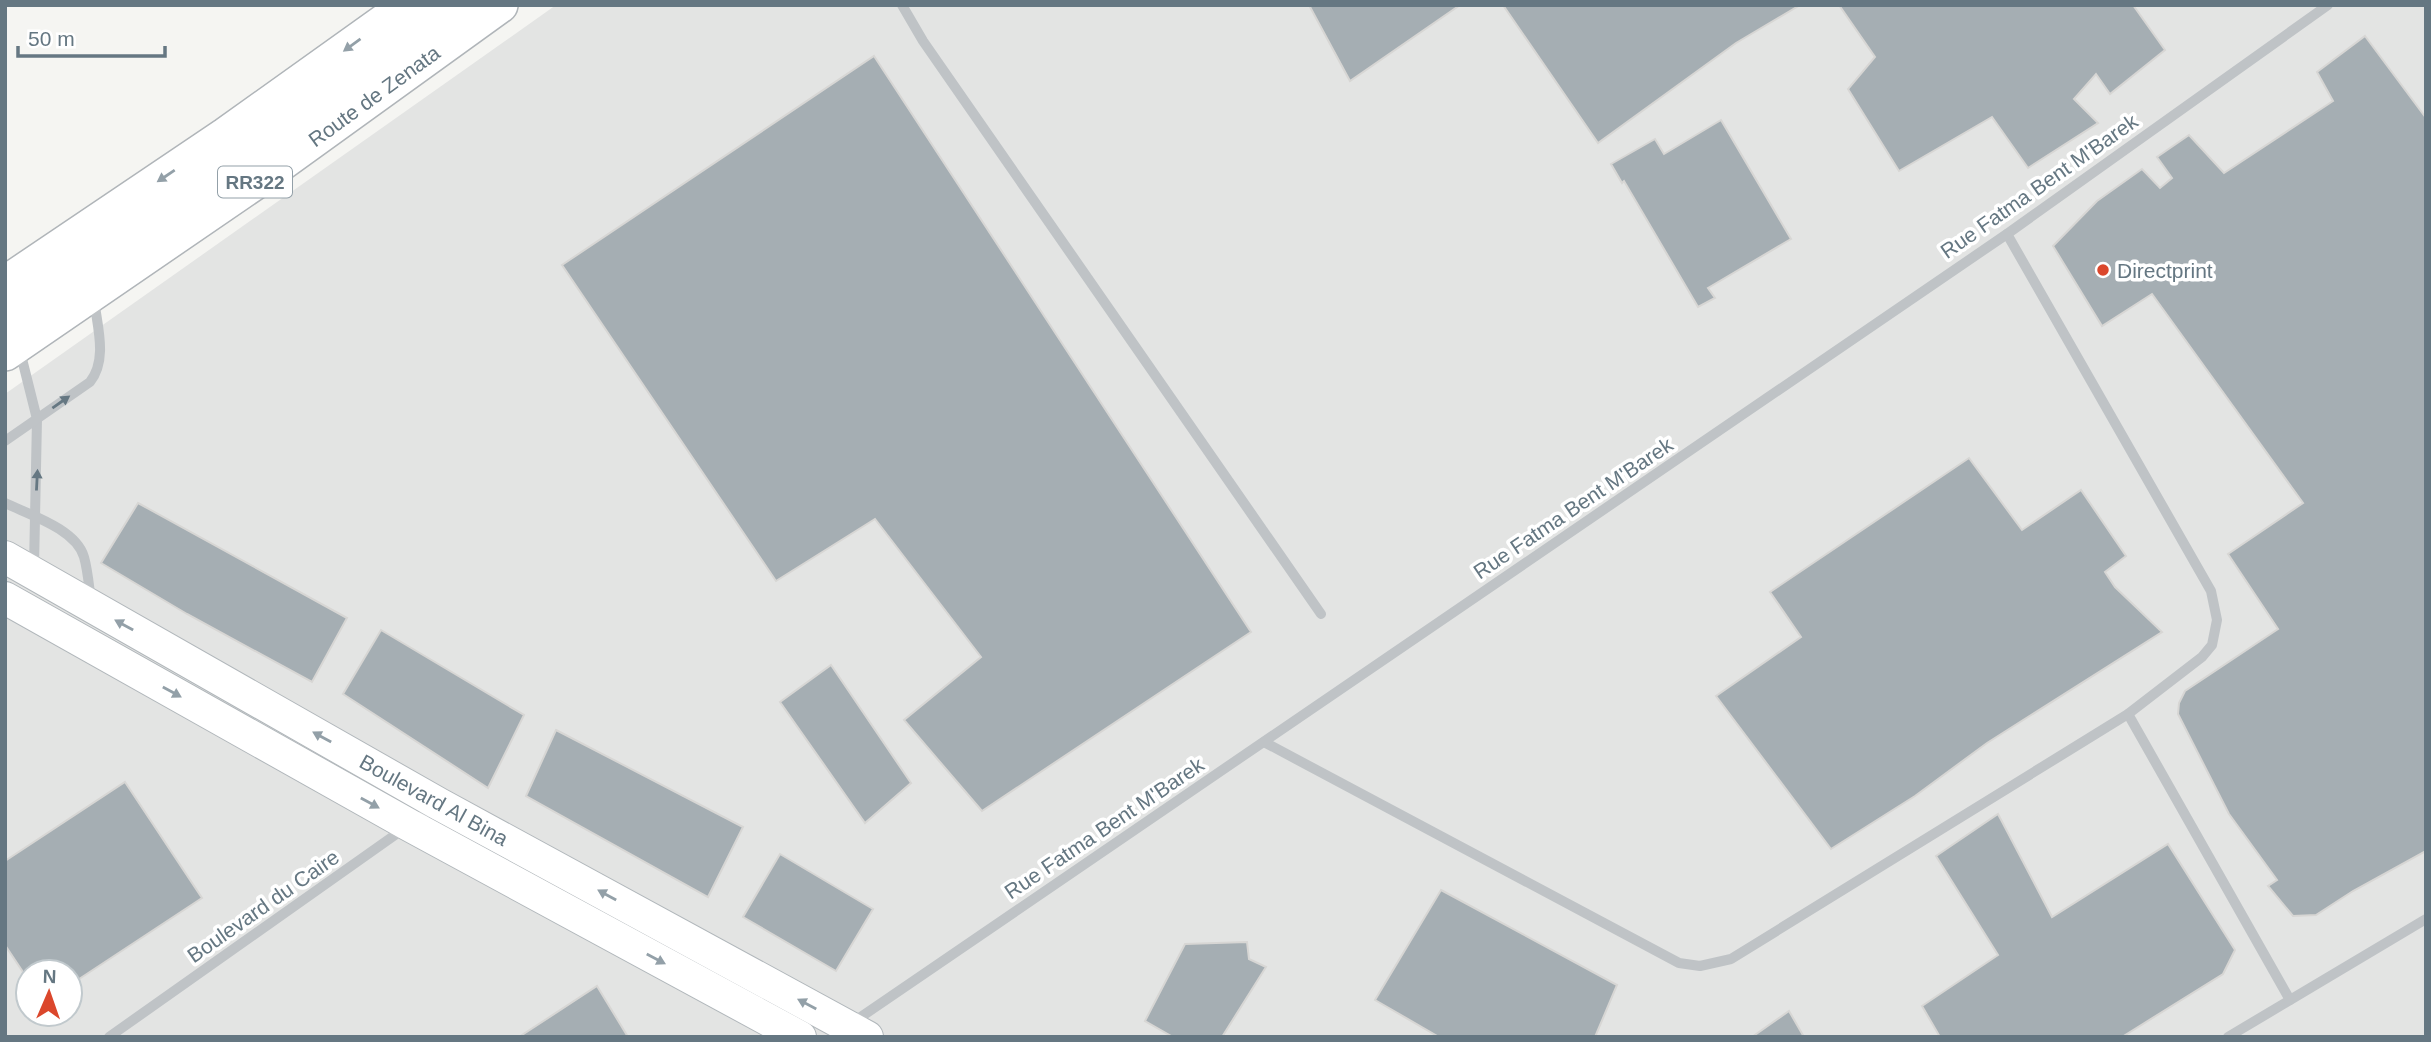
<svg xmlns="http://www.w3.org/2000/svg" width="2431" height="1042" font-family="Arial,sans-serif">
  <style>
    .built { fill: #e3e4e3; fill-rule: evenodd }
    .building { fill: #a5aeb3; stroke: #d7d6d4; stroke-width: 2 }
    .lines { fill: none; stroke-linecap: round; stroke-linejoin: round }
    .secondary-casing { stroke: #b1b7bb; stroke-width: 34 }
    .primary-casing { stroke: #b0b5b9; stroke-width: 38 }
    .service { stroke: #bfc3c6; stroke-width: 10 }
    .secondary { stroke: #fff; stroke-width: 32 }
    .primary { stroke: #fff; stroke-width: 35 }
    .oneway { fill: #93a0a8 }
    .oneway2 { fill: #657782 }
    .poi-dot { fill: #db472c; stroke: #fff; stroke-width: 2.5 }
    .labels { text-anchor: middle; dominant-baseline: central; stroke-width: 7; stroke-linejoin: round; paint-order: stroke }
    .shield { fill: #fff; stroke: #93a0a8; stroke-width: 2 }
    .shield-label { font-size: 19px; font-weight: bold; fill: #657782 }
    .street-label { font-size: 21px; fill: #657782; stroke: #fff }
    .poi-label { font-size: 21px; fill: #657782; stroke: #fff; text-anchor: start }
  </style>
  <rect width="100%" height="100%" fill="#f5f5f2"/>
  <path class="built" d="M 556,5 L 2426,5 L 2426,1037 L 5,1037 L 5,394 ZM 28,972 L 70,972 L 70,1014 L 28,1014 Z"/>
  <g class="building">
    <polygon points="1309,5 1460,5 1350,81"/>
    <polygon points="1503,5 1800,5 1736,43 1598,143"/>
    <polygon points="1839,5 2133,5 2165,50 2110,94 2096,74 2074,99 2098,123 2028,168 1992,117 1899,171 1848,89 1875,57"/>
    <polygon points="2365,36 2426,118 2426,851 2353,891 2316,915 2293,916 2268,886 2277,880 2229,814 2178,714 2179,703 2185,691 2278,629 2228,554 2303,503 2152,294 2102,326 2053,246 2097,201 2142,169 2160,188 2172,178 2157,157 2189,135 2224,173 2333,101 2317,72"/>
    <polygon points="874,56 1251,632 982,811 904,720 981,657 875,519 776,581 562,265"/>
    <polygon points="1721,120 1791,239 1708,288 1715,298 1698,307 1624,181 1622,183 1611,164 1655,139 1664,154"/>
    <polygon points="1969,458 2022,530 2081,490 2126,556 2105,572 2115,587 2162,632 1987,743 1915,796 1831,849 1716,696 1801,637 1770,592"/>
    <polygon points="138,503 347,618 312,682 187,614 101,563"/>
    <polygon points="381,630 524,715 488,788 343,694"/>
    <polygon points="831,665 911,783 865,823 780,702"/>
    <polygon points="556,730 743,827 708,897 526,796"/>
    <polygon points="125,782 202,898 70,985 70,972 23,972 5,945 5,861"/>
    <polygon points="1998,814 2052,917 2168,844 2235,950 2223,974 2122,1037 1940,1037 1922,1006 1998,955 1936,856"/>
    <polygon points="780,854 873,909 836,971 743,917"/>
    <polygon points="1441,890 1617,985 1595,1037 1439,1037 1375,1000"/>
    <polygon points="1247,942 1249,959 1266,967 1222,1037 1173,1037 1145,1021 1185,944"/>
    <polygon points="597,986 628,1037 519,1037"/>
    <polygon points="1789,1011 1804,1037 1752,1037"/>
  </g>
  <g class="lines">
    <g class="secondary-casing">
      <g id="secondary">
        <polyline points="5,557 439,804 867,1037"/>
        <polyline points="5,598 409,825 800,1037"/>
      </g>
    </g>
    <g class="primary-casing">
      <g id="primary">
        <polyline points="5,284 226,135 408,5"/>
        <polyline points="5,321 241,158 455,5"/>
        <polyline points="5,353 256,181 500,5"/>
      </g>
    </g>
    <g class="service">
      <polyline points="902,5 923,41 1321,614"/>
      <polyline points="20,351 37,419 34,567"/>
      <path d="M 5,441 L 90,382 C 108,359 97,326 94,299"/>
      <path d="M 5,503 C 30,515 76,529 84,557 C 88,571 89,587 91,601"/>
      <polyline points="2128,714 2290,1000"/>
      <polyline points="1264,742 1679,963 1700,966 1731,959 2128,714 2202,657 2212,645 2217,620 2211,591 2007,234"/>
      <polyline points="852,1023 2007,234 2328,5"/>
      <polyline points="109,1037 436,806"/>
      <polyline points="2228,1037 2426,919"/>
    </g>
    <use href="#secondary" class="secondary"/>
    <use href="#primary" class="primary"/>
  </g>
  <defs><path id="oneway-solid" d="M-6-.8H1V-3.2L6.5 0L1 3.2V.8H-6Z" transform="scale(1.75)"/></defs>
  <g class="oneway">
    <use href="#oneway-solid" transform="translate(352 45) rotate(144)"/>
    <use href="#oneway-solid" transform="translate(166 176) rotate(146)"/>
    <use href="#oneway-solid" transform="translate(124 625) rotate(-151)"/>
    <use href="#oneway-solid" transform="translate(172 692) rotate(29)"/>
    <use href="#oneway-solid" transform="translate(322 737) rotate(-151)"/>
    <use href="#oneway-solid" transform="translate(370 803) rotate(29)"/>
    <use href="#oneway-solid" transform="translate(607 895) rotate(-151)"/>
    <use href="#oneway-solid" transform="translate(656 959) rotate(28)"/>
    <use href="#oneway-solid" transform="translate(807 1004) rotate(-152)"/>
  </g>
  <g class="oneway2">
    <use href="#oneway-solid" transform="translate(61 402) rotate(-35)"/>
    <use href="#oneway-solid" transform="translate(37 480) rotate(-87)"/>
  </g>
  <circle class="poi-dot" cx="2103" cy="270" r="7"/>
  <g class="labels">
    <rect class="shield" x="218" y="166.5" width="74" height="31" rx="5"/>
    <g class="shield-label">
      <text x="255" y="182">RR322</text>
    </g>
    <g class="street-label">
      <text transform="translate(374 96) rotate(-36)">Route de Zenata</text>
      <text transform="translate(2039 186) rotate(-35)">Rue Fatma Bent M'Barek</text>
      <text transform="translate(1573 508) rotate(-34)">Rue Fatma Bent M'Barek</text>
      <text transform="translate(434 800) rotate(29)">Boulevard Al Bina</text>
      <text transform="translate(1104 828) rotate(-34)">Rue Fatma Bent M'Barek</text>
      <text transform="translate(263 906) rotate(-35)">Boulevard du Caire</text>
    </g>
    <g class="poi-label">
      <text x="2117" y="270">Directprint</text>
    </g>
  </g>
  <rect width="2431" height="1042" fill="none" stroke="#657782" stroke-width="14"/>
  <g transform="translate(49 993) rotate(2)"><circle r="33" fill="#ffffff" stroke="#c1c9cd" stroke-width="2"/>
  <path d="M0-5L12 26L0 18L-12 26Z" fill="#db472c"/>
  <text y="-10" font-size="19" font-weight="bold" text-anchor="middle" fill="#657782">N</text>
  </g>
  <path d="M18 46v10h147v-10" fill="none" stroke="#657782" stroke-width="3.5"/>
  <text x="28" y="46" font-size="21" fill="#657782" stroke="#ffffff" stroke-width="5" paint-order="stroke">50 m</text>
</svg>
